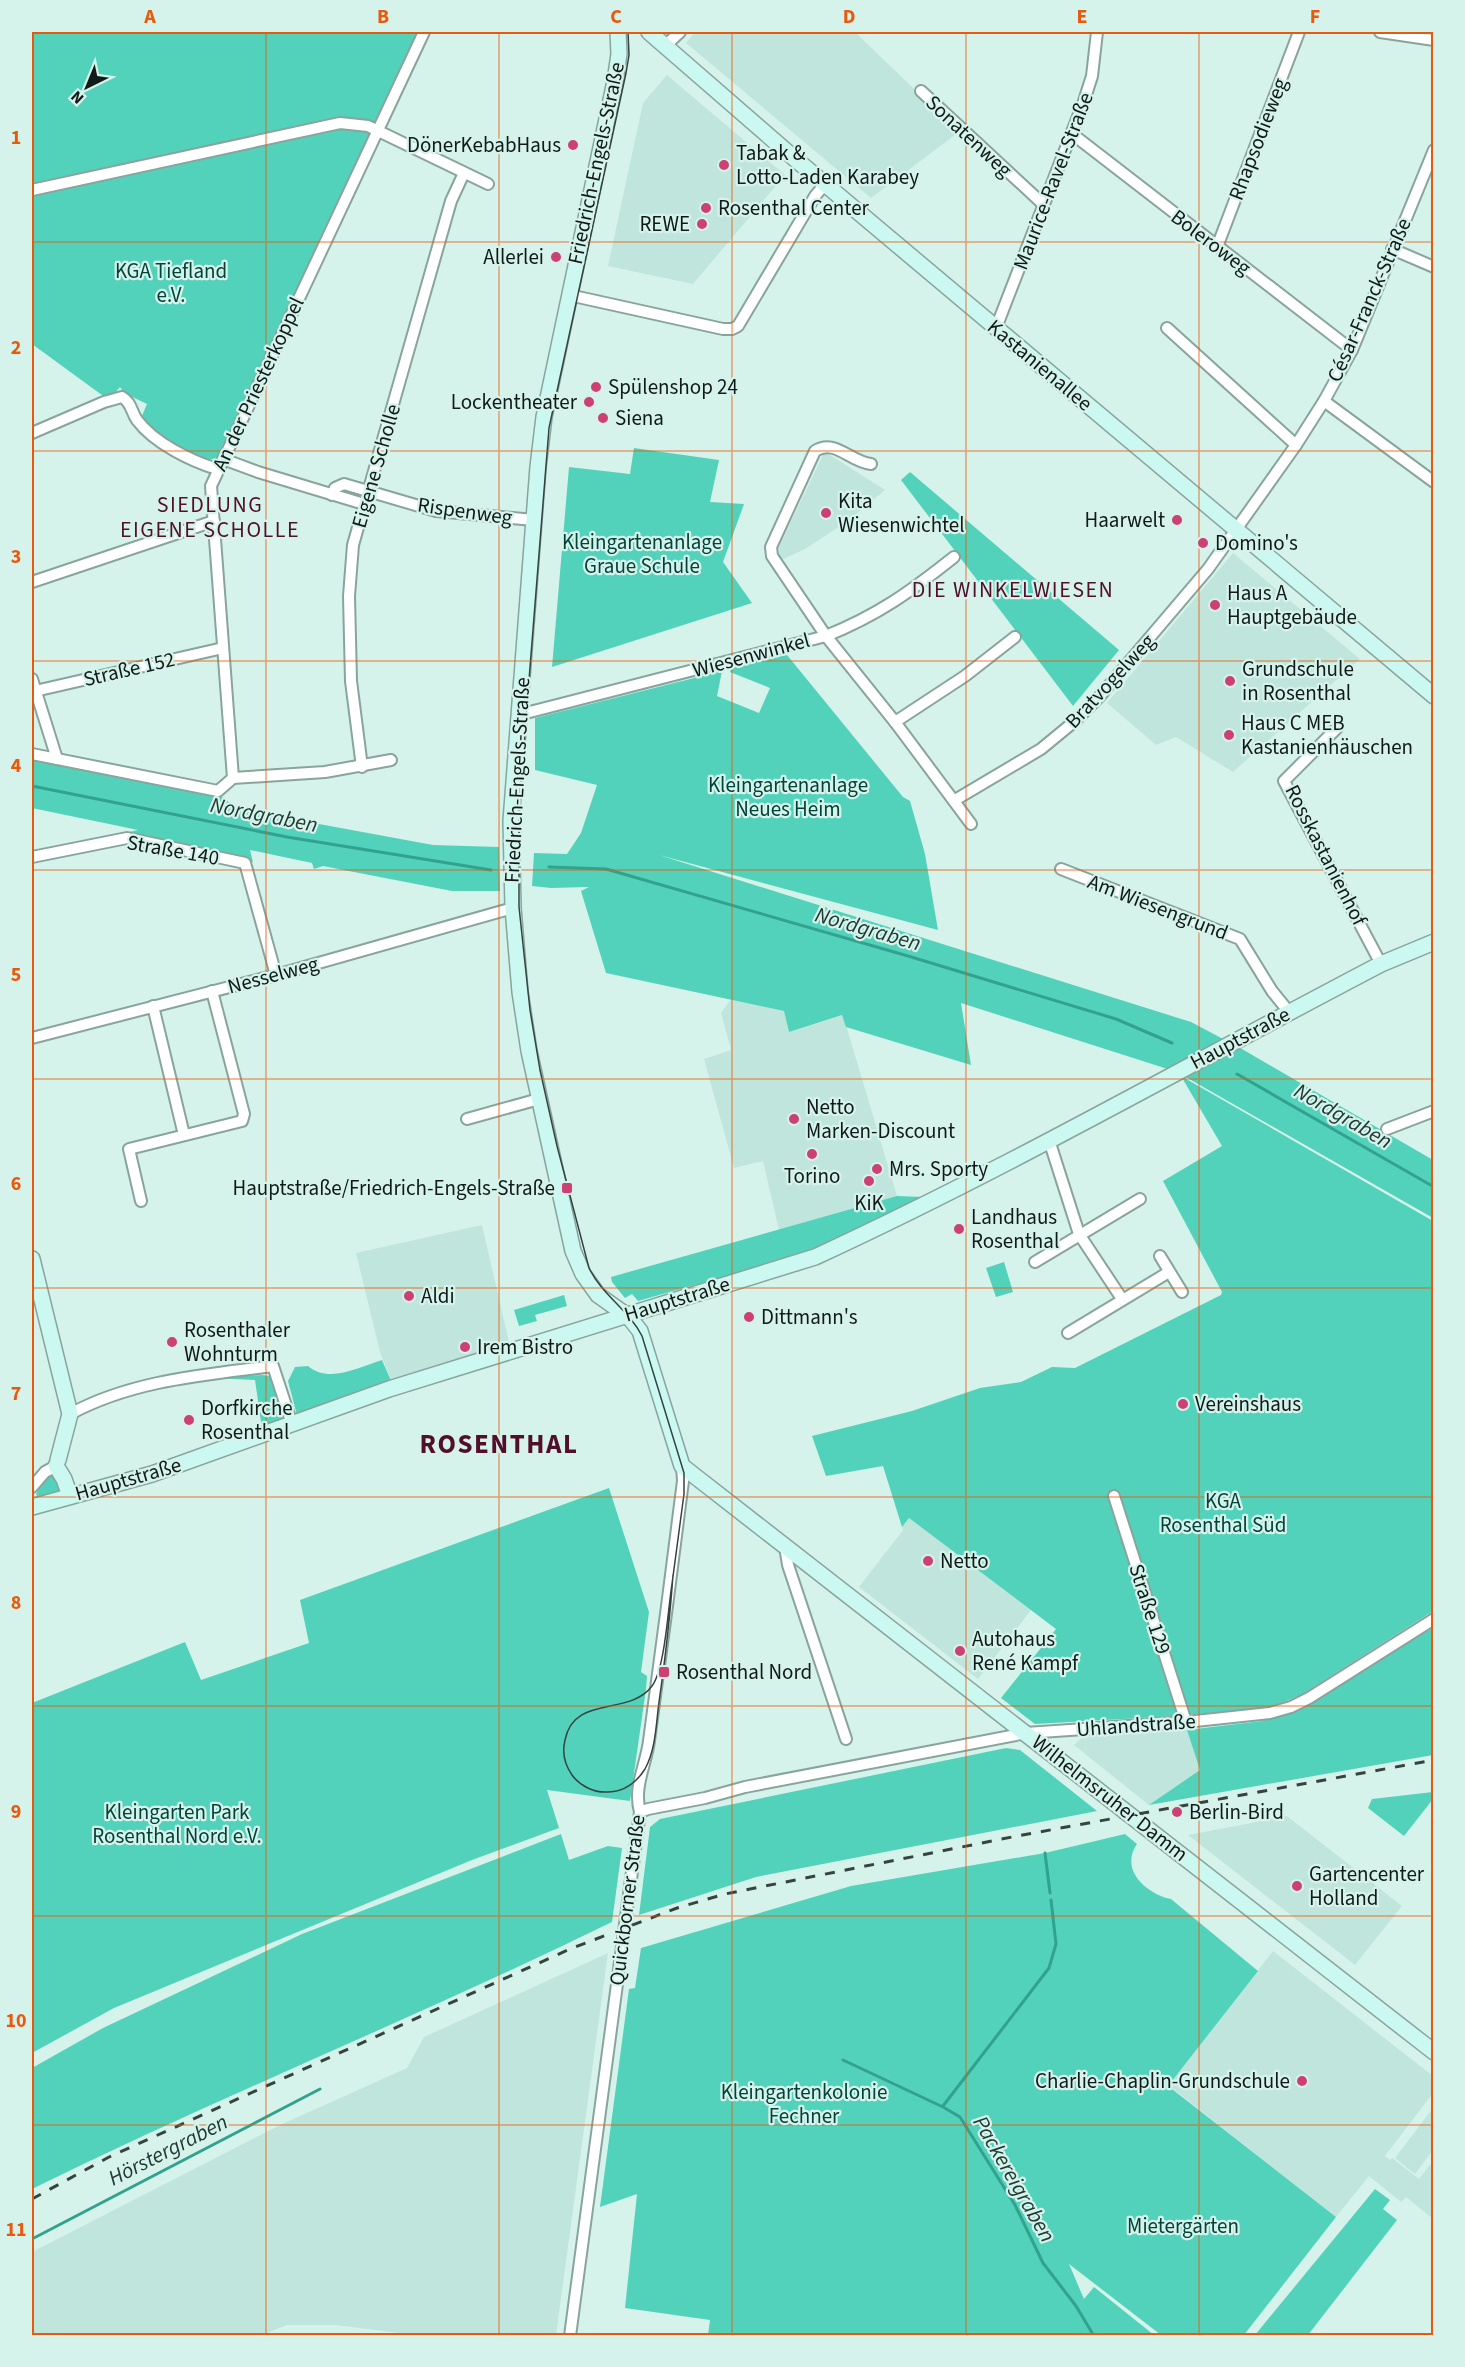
<svg xmlns="http://www.w3.org/2000/svg" width="1465" height="2367" font-family="'Source Sans 3',sans-serif">
  <style>
    .built { fill: #c0e5dc }
    .green { fill: #52d2ba }
    .lines { fill: none; stroke-linecap: round; stroke-linejoin: round }
    .stream { stroke: #32a28f; stroke-width: 3 }
    .street-casing { stroke: #89a49d; stroke-width: 14 }
    .secondary-casing { stroke: #89a49d; stroke-width: 18 }
    .street { stroke: #fff; stroke-width: 10 }
    .secondary { stroke: #cbf9f1; stroke-width: 15 }
    .tram { stroke: #364441; stroke-width: 1.5 }
    .rail { stroke: #364441; stroke-width: 3; stroke-dasharray: 10 10; stroke-linecap: butt }
    .grid { fill: none; stroke: #e8590c; stroke-width: 1.5; stroke-opacity: 0.55 }
    .poi-dot { fill: #cc4073; stroke: #d6f3eb; stroke-width: 2 }
    .labels { text-anchor: middle; dominant-baseline: central; stroke-width: 4.5; stroke-linejoin: round; paint-order: stroke }
    .street-label { font-size: 21px; fill: #101a18; stroke: #d6f3eb }
    .poi-label { font-size: 21px; fill: #101a18; stroke: #d6f3eb; text-anchor: start }
    .park-label { font-size: 21px; fill: #004339; stroke: #d6f3eb }
    .neighbourhood-label { font-size: 22px; letter-spacing: 1.5px; fill: #520f29; stroke: #d6f3eb }
    .water-label { font-size: 22px; font-style: italic; fill: #213934; stroke: #d6f3eb }
    .district-label { font-size: 27px; font-weight: bold; letter-spacing: 1.5px; fill: #520f29; stroke: #d6f3eb }
    .neatline { fill: none; stroke: #e8590c; stroke-width: 2 }
    .grid-label { font-size: 20px; text-anchor: middle; font-weight: bold; fill: #e8590c }
  </style>
  <rect width="100%" height="100%" fill="#d6f3eb"/>
  <g class="built">
    <polygon points="695,32 855,32 959,132 871,198 686,43"/>
    <polygon points="667,75 785,175 693,284 608,266 643,103"/>
    <polygon points="827,453 885,490 848,521 805,549 781,560 778,549 823,455"/>
    <polygon points="1233,553 1360,659 1233,772 1176,737 1156,745 1107,703"/>
    <polygon points="732,998 784,1011 789,1032 843,1015 897,1196 779,1230 763,1161 734,1168 704,1059 731,1050 721,1013"/>
    <polygon points="482,1225 509,1342 392,1383 380,1352 356,1253"/>
    <polygon points="909,1518 1031,1610 978,1679 859,1587 903,1530 902,1527"/>
    <polygon points="1187,1730 1201,1770 1149,1805 1074,1745 1083,1737"/>
    <polygon points="1287,1816 1402,1906 1355,1965 1188,1835"/>
    <polygon points="1273,1951 1433,2076 1433,2093 1385,2156 1390,2160 1392,2158 1419,2179 1433,2161 1433,2219 1406,2197 1401,2202 1369,2176 1336,2217 1168,2085"/>
    <polygon points="608,1953 556,2335 424,2336 335,2325 287,2325 259,2336 32,2335 32,2252 280,2125 407,2068 424,2037"/>
    <polygon points="1433,2108 1433,2150 1415,2174 1395,2158"/>
  </g>
  <g class="green">
    <polygon points="32,32 420,32 376,125 340,121 32,187"/>
    <path d="M 340,125 L 373,132 L 217,459 C 210,459 203,460 197,458 C 178,452 155,433 141,418 L 147,404 L 124,393 L 120,387 L 114,394 L 106,398 L 32,344 L 32,193 Z"/>
    <polygon points="634,448 719,460 710,502 744,504 723,562 752,603 552,667 569,467 630,474"/>
    <polygon points="910,472 1119,650 1073,706 901,480"/>
    <polygon points="787,655 903,797 910,801 925,854 938,930 659,855 1191,1022 1242,1049 1433,1160 1433,1218 1177,1072 961,1003 971,1065 846,1027 842,1015 789,1032 784,1011 606,973 581,891 589,887 551,888 532,886 534,853 567,854 581,833 597,785 535,770 535,718 722,671 717,696 759,713 770,688 730,672 731,668"/>
    <polygon points="32,757 220,795 237,809 433,845 499,847 500,891 452,891 323,866 314,869 312,863 250,850 253,862 120,834 138,830 32,808"/>
    <polygon points="1181,1076 1433,1221 1433,1611 1301,1695 1272,1707 1176,1716 1035,1724 1001,1698 1056,1629 909,1518 902,1527 883,1466 826,1476 812,1436 912,1411 980,1388 1021,1382 1052,1367 1075,1368 1221,1295 1222,1292 1163,1181 1222,1146"/>
    <polygon points="897,1196 924,1197 819,1250 638,1301 632,1294 625,1298 612,1282 611,1277"/>
    <polygon points="1004,1262 1013,1292 996,1297 986,1268"/>
    <polygon points="564,1295 567,1306 535,1315 537,1321 519,1326 514,1310"/>
    <path d="M 382,1360 L 392,1383 L 297,1415 L 288,1381 L 295,1367 L 308,1366 C 329,1384 359,1367 382,1360 Z"/>
    <polygon points="262,1375 269,1376 272,1379 285,1418 284,1422 262,1429 255,1380 211,1378"/>
    <polygon points="55,1473 61,1490 38,1498 36,1494 46,1476"/>
    <polygon points="609,1488 649,1612 641,1672 647,1676 646,1689 630,1801 547,1790 559,1828 472,1860 114,2008 32,2053 32,1703 185,1642 201,1680 309,1643 300,1600"/>
    <polygon points="1433,1628 1433,1755 1149,1805 1200,1770 1187,1730 1262,1721 1294,1711"/>
    <polygon points="1006,1748 1020,1750 1097,1811 756,1877 639,1915 650,1827 660,1819"/>
    <polygon points="1433,1792 1433,1799 1404,1836 1368,1808 1372,1799"/>
    <path d="M 561,1834 L 569,1860 L 608,1846 L 622,1848 L 612,1922 C 420,2016 223,2095 32,2189 L 32,2068 L 103,2028 L 302,1934 Z"/>
    <path d="M 1125,1834 L 1137,1844 C 1119,1870 1147,1894 1171,1899 L 1258,1971 L 1168,2086 L 1336,2217 L 1244,2335 L 1161,2335 L 1069,2264 L 1084,2299 L 1094,2287 L 1154,2335 L 708,2335 L 710,2320 L 625,2308 L 637,2194 L 600,2207 L 629,1989 L 635,1988 L 641,1948 L 851,1886 L 1045,1853 Z"/>
    <polygon points="1375,2189 1390,2200 1383,2209 1397,2220 1308,2335 1255,2335"/>
  </g>
  <g class="lines">
    <g class="stream">
      <polyline points="32,786 287,837 491,870"/>
      <polyline points="549,867 606,869 908,956 1116,1019 1172,1043"/>
      <polyline points="1237,1074 1434,1187"/>
      <polyline points="1045,1853 1050,1893"/>
      <polyline points="843,2060 943,2107 960,2117 1015,2205 1043,2263 1076,2306 1094,2336"/>
      <polyline points="943,2106 1049,1968 1056,1944 1051,1900"/>
      <polyline points="32,2239 320,2089"/>
    </g>
    <g class="street-casing">
      <g id="street">
        <polyline points="1380,32 1434,40"/>
        <polyline points="666,45 680,32"/>
        <polyline points="921,91 1044,205"/>
        <polyline points="1071,133 1352,350"/>
        <polyline points="32,190 340,123 368,126 488,184"/>
        <polyline points="1217,247 1299,32"/>
        <polyline points="1392,249 1434,267"/>
        <polyline points="569,295 723,329 732,329 738,326 815,196 825,184"/>
        <polyline points="996,328 1084,101 1092,76 1097,32"/>
        <polyline points="1167,328 1296,445"/>
        <polyline points="1324,401 1434,482"/>
        <path d="M 32,433 L 104,402 L 122,397 C 132,403 131,412 137,420 C 154,443 191,461 217,469"/>
        <polyline points="223,459 258,472 364,504"/>
        <path d="M 871,464 C 850,462 835,438 815,451 L 771,547 L 772,556 L 826,636 L 895,722 L 971,824"/>
        <polyline points="332,495 335,488 344,484 436,511 534,520"/>
        <polyline points="32,582 214,521"/>
        <polyline points="32,679 57,759"/>
        <polyline points="35,691 223,648"/>
        <path d="M 518,715 L 826,636 C 878,615 910,592 954,557"/>
        <polyline points="895,722 965,676 1015,637"/>
        <polyline points="1337,728 1284,781 1381,964"/>
        <polyline points="32,754 218,791 233,778 211,486 424,32"/>
        <polyline points="362,767 351,681 349,596 353,545 451,201 464,173"/>
        <polyline points="233,778 325,772 391,760"/>
        <polyline points="955,800 1041,749 1075,721 1100,696 1208,569 1296,445 1324,401 1352,350 1434,150"/>
        <polyline points="32,857 127,838 245,863 276,975"/>
        <polyline points="1061,869 1240,939 1272,991 1289,1012"/>
        <polyline points="153,1006 184,1135"/>
        <polyline points="32,1038 276,975 513,908"/>
        <polyline points="467,1119 539,1099"/>
        <polyline points="1387,1129 1434,1111"/>
        <polyline points="1049,1140 1079,1234 1122,1299"/>
        <polyline points="141,1201 129,1149 242,1121 244,1114 212,991"/>
        <polyline points="1160,1256 1182,1292"/>
        <polyline points="1035,1262 1140,1199"/>
        <polyline points="1068,1333 1169,1272"/>
        <path d="M 70,1414 C 133,1380 204,1375 273,1366 L 292,1424"/>
        <polyline points="32,1487 45,1472 56,1466 58,1461"/>
        <polyline points="1114,1496 1186,1722"/>
        <polyline points="785,1546 788,1565 846,1739"/>
        <polyline points="640,1812 648,1809 705,1798 745,1787 1026,1733 1186,1722 1270,1713 1291,1707 1309,1698 1434,1619"/>
        <path d="M 570,2336 L 640,1812 C 633,1787 646,1765 649,1741 C 661,1654 672,1568 683,1481 L 682,1466"/>
      </g>
    </g>
    <g class="secondary-casing">
      <g id="secondary">
        <polyline points="618,32 619,54 615,81 544,417 538,467 511,821 513,908 520,992 529,1051 573,1251 583,1274 598,1295 629,1317 640,1331 682,1466 1434,2052"/>
        <polyline points="649,32 794,158 1434,696"/>
        <polyline points="32,1259 70,1414 58,1460"/>
        <polyline points="56,1466 64,1479 70,1496"/>
        <path d="M 32,1507 L 152,1474 L 389,1389 L 815,1257 C 1008,1168 1193,1062 1381,964 L 1434,942"/>
      </g>
    </g>
    <use href="#street" class="street"/>
    <use href="#secondary" class="secondary"/>
    <path class="tram" d="M 628,32 L 629,55 L 626,73 L 549,428 L 519,806 L 519,907 L 530,1010 L 540,1070 L 557,1146 L 589,1268 C 602,1295 629,1310 642,1336 L 684,1473 L 684,1494 L 672,1584 C 668,1608 665,1669 652,1686 C 629,1717 574,1694 565,1740 C 562,1752 565,1765 572,1775 C 580,1786 594,1793 608,1792 C 624,1792 637,1782 645,1769 C 656,1749 656,1724 659,1702 C 665,1660 670,1618 673,1575"/>
    <polyline class="rail" points="32,2199 109,2157 570,1949 677,1908 725,1894 1017,1836 1434,1760"/>
  </g>
  <path class="grid" d="M 266,32 L 266,2336M 499,32 L 499,2336M 732,32 L 732,2336M 966,32 L 966,2336M 1199,32 L 1199,2336M 32,242 L 1434,242M 32,451 L 1434,451M 32,661 L 1434,661M 32,870 L 1434,870M 32,1079 L 1434,1079M 32,1288 L 1434,1288M 32,1497 L 1434,1497M 32,1706 L 1434,1706M 32,1916 L 1434,1916M 32,2125 L 1434,2125"/>
  <g class="poi-dot">
    <circle cx="573" cy="145" r="6"/>
    <circle cx="724" cy="165" r="6"/>
    <circle cx="706" cy="208" r="6"/>
    <circle cx="702" cy="224" r="6"/>
    <circle cx="556" cy="257" r="6"/>
    <circle cx="596" cy="387" r="6"/>
    <circle cx="589" cy="402" r="6"/>
    <circle cx="603" cy="418" r="6"/>
    <circle cx="826" cy="513" r="6"/>
    <circle cx="1177" cy="520" r="6"/>
    <circle cx="1203" cy="543" r="6"/>
    <circle cx="1215" cy="605" r="6"/>
    <circle cx="1230" cy="681" r="6"/>
    <circle cx="1229" cy="735" r="6"/>
    <circle cx="794" cy="1119" r="6"/>
    <circle cx="812" cy="1154" r="6"/>
    <circle cx="877" cy="1169" r="6"/>
    <circle cx="869" cy="1181" r="6"/>
    <rect x="561" y="1182" width="12" height="12" rx="3"/>
    <circle cx="959" cy="1229" r="6"/>
    <circle cx="409" cy="1296" r="6"/>
    <circle cx="749" cy="1317" r="6"/>
    <circle cx="172" cy="1342" r="6"/>
    <circle cx="465" cy="1347" r="6"/>
    <circle cx="1183" cy="1404" r="6"/>
    <circle cx="189" cy="1420" r="6"/>
    <circle cx="928" cy="1561" r="6"/>
    <circle cx="960" cy="1651" r="6"/>
    <rect x="658" y="1666" width="12" height="12" rx="3"/>
    <circle cx="1177" cy="1812" r="6"/>
    <circle cx="1297" cy="1886" r="6"/>
    <circle cx="1302" cy="2081" r="6"/>
  </g>
  <g class="labels">
    <g class="street-label">
      <text transform="translate(969 136) rotate(43)">Sonatenweg</text>
      <text transform="translate(1258 139) rotate(-69)">Rhapsodieweg</text>
      <text transform="translate(596 163) rotate(-78)">Friedrich-Engels-Straße</text>
      <text transform="translate(1053 181) rotate(-69)">Maurice-Ravel-Straße</text>
      <text transform="translate(1211 242) rotate(37)">Boleroweg</text>
      <text transform="translate(1369 300) rotate(-66)">César-Franck-Straße</text>
      <text transform="translate(1040 365) rotate(40)">Kastanienallee</text>
      <text transform="translate(258 384) rotate(-65)">An der Priesterkoppel</text>
      <text transform="translate(376 466) rotate(-74)">Eigene Scholle</text>
      <text transform="translate(465 511) rotate(8)">Rispenweg</text>
      <text transform="translate(751 655) rotate(-15)">Wiesenwinkel</text>
      <text transform="translate(129 669) rotate(-13)">Straße 152</text>
      <text transform="translate(1110 681) rotate(-47)">Bratvogelweg</text>
      <text transform="translate(517 780) rotate(-87)">Friedrich-Engels-Straße</text>
      <text transform="translate(173 850) rotate(10)">Straße 140</text>
      <text transform="translate(1326 855) rotate(63)">Rosskastanienhof</text>
      <text transform="translate(1158 907) rotate(21)">Am Wiesengrund</text>
      <text transform="translate(273 975) rotate(-15)">Nesselweg</text>
      <text transform="translate(1240 1038) rotate(-28)">Hauptstraße</text>
      <text transform="translate(677 1299) rotate(-17)">Hauptstraße</text>
      <text transform="translate(128 1479) rotate(-16)">Hauptstraße</text>
      <text transform="translate(1150 1609) rotate(72)">Straße 129</text>
      <text transform="translate(1136 1725) rotate(-4)">Uhlandstraße</text>
      <text transform="translate(1110 1798) rotate(38)">Wilhelmsruher Damm</text>
      <text transform="translate(627 1900) rotate(-83)">Quickborner Straße</text>
    </g>
    <g class="poi-label">
      <text x="561" y="145" text-anchor="end">DönerKebabHaus</text>
      <text x="736" y="153">Tabak &amp;<tspan x="736" dy="24">Lotto-Laden Karabey</tspan></text>
      <text x="718" y="208">Rosenthal Center</text>
      <text x="690" y="224" text-anchor="end">REWE</text>
      <text x="544" y="257" text-anchor="end">Allerlei</text>
      <text x="608" y="387">Spülenshop 24</text>
      <text x="577" y="402" text-anchor="end">Lockentheater</text>
      <text x="615" y="418">Siena</text>
      <text x="838" y="501">Kita<tspan x="838" dy="24">Wiesenwichtel</tspan></text>
      <text x="1165" y="520" text-anchor="end">Haarwelt</text>
      <text x="1215" y="543">Domino's</text>
      <text x="1227" y="593">Haus A<tspan x="1227" dy="24">Hauptgebäude</tspan></text>
      <text x="1242" y="669">Grundschule<tspan x="1242" dy="24">in Rosenthal</tspan></text>
      <text x="1241" y="723">Haus C MEB<tspan x="1241" dy="24">Kastanienhäuschen</tspan></text>
      <text x="806" y="1107">Netto<tspan x="806" dy="24">Marken-Discount</tspan></text>
      <text x="889" y="1169">Mrs. Sporty</text>
      <text x="812" y="1176" text-anchor="middle">Torino</text>
      <text x="555" y="1188" text-anchor="end">Hauptstraße/Friedrich-Engels-Straße</text>
      <text x="869" y="1203" text-anchor="middle">KiK</text>
      <text x="971" y="1217">Landhaus<tspan x="971" dy="24">Rosenthal</tspan></text>
      <text x="421" y="1296">Aldi</text>
      <text x="761" y="1317">Dittmann's</text>
      <text x="184" y="1330">Rosenthaler<tspan x="184" dy="24">Wohnturm</tspan></text>
      <text x="477" y="1347">Irem Bistro</text>
      <text x="1195" y="1404">Vereinshaus</text>
      <text x="201" y="1408">Dorfkirche<tspan x="201" dy="24">Rosenthal</tspan></text>
      <text x="940" y="1561">Netto</text>
      <text x="972" y="1639">Autohaus<tspan x="972" dy="24">René Kampf</tspan></text>
      <text x="676" y="1672">Rosenthal Nord</text>
      <text x="1189" y="1812">Berlin-Bird</text>
      <text x="1309" y="1874">Gartencenter<tspan x="1309" dy="24">Holland</tspan></text>
      <text x="1290" y="2081" text-anchor="end">Charlie-Chaplin-Grundschule</text>
    </g>
    <g class="park-label">
      <text x="171" y="271">KGA Tiefland<tspan x="171" dy="24">e.V.</tspan></text>
      <text x="642" y="542">Kleingartenanlage<tspan x="642" dy="24">Graue Schule</tspan></text>
      <text x="788" y="785">Kleingartenanlage<tspan x="788" dy="24">Neues Heim</tspan></text>
      <text x="1223" y="1501">KGA<tspan x="1223" dy="24">Rosenthal Süd</tspan></text>
      <text x="177" y="1812">Kleingarten Park<tspan x="177" dy="24">Rosenthal Nord e.V.</tspan></text>
      <text x="804" y="2092">Kleingartenkolonie<tspan x="804" dy="24">Fechner</tspan></text>
      <text x="1183" y="2226">Mietergärten</text>
    </g>
    <g class="neighbourhood-label">
      <text x="210" y="505">SIEDLUNG<tspan x="210" dy="25">EIGENE SCHOLLE</tspan></text>
      <text x="1013" y="590">DIE WINKELWIESEN</text>
    </g>
    <g class="water-label">
      <text transform="translate(264 815) rotate(11)">Nordgraben</text>
      <text transform="translate(868 929) rotate(16)">Nordgraben</text>
      <text transform="translate(1343 1116) rotate(30)">Nordgraben</text>
      <text transform="translate(168 2150) rotate(-27)">Hörstergraben</text>
      <text transform="translate(1014 2179) rotate(60)">Packereigraben</text>
    </g>
    <g class="district-label">
      <text x="499" y="1444">ROSENTHAL</text>
    </g>
  </g>
  <rect width="1465" height="2367" fill="none" stroke="#d6f3eb" stroke-width="66"/>
  <g transform="translate(87 87) rotate(223)" stroke="#d6f3eb" stroke-width="4.5" paint-order="stroke">
  <path d="M0-4.5L10 22L0 15L-10 22Z" fill="#101a18"/>
  <text y="-9" font-size="16" font-weight="bold" text-anchor="middle" fill="#101a18">N</text>
  </g>
  <rect x="33" y="33" width="1399" height="2301" class="neatline"/>
  <g class="grid-label">
    <text x="150" y="23">A</text>
    <text x="383" y="23">B</text>
    <text x="616" y="23">C</text>
    <text x="849" y="23">D</text>
    <text x="1082" y="23">E</text>
    <text x="1315" y="23">F</text>
    <text x="16" y="144">1</text>
    <text x="16" y="354">2</text>
    <text x="16" y="563">3</text>
    <text x="16" y="772">4</text>
    <text x="16" y="981">5</text>
    <text x="16" y="1190">6</text>
    <text x="16" y="1400">7</text>
    <text x="16" y="1609">8</text>
    <text x="16" y="1818">9</text>
    <text x="16" y="2027">10</text>
    <text x="16" y="2236">11</text>
  </g>
</svg>
